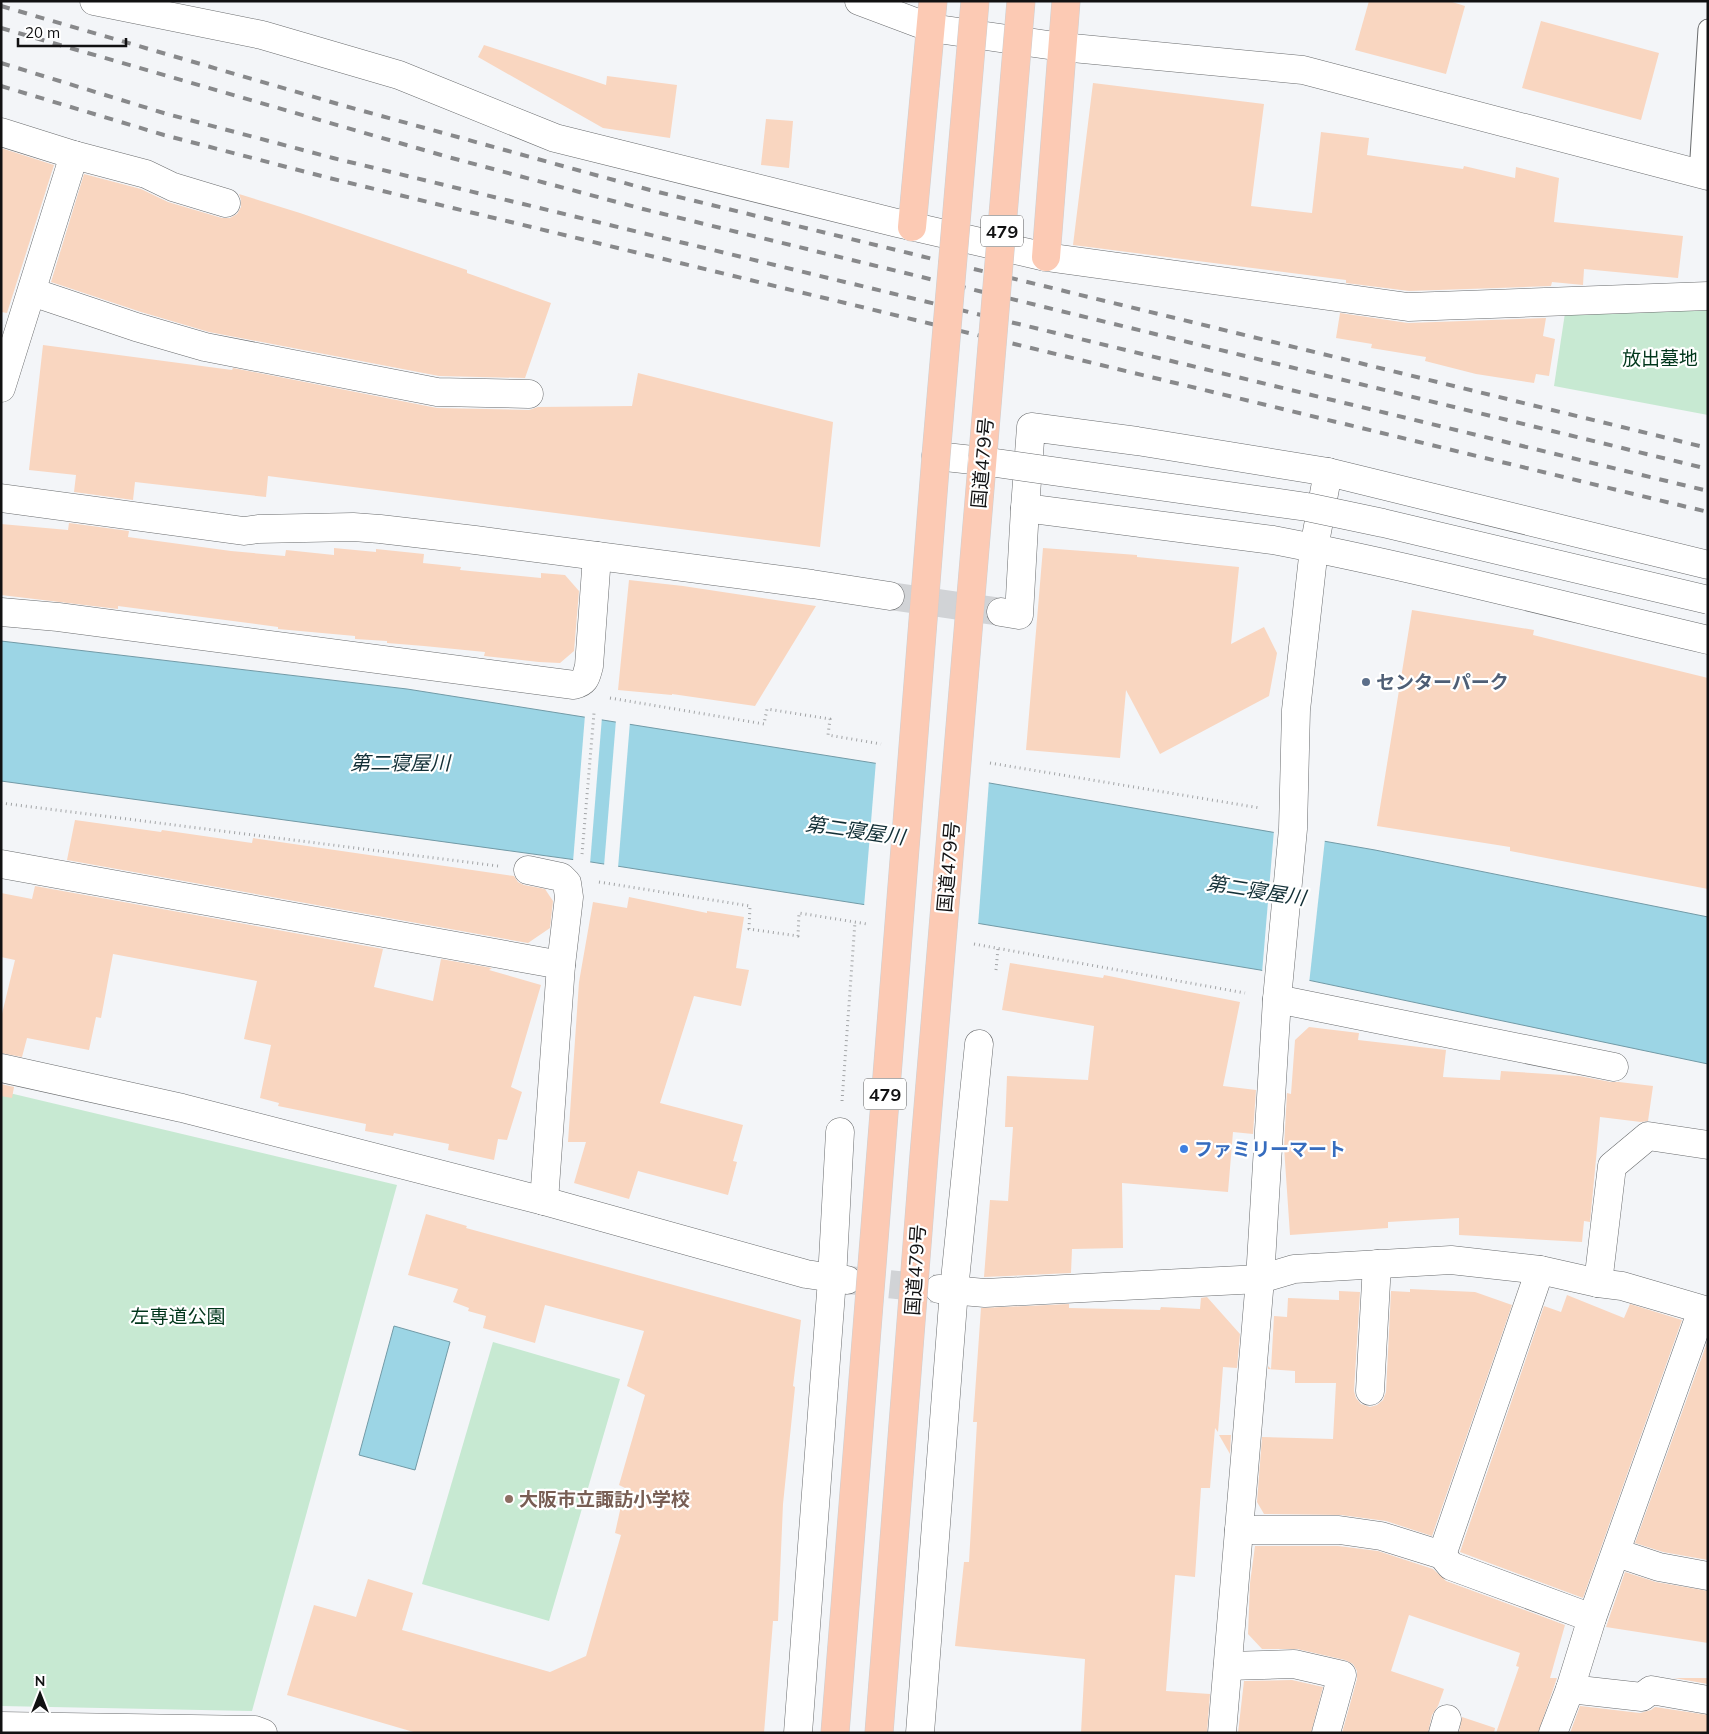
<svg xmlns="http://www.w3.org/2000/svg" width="1709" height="1734" font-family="Mulish,'Noto Sans JP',sans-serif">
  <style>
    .green { fill: #c7e9d2 }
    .water { fill: #9cd5e5; stroke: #729aa6 }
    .pier { fill: #f3f5f8 }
    .building { fill: #f9d6c0 }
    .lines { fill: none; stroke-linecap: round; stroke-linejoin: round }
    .minor-tunnel { stroke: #d1d3d6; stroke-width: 28; stroke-dasharray: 28 14; stroke-linecap: butt }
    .tertiary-tunnel { stroke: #d1d3d6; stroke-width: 28; stroke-dasharray: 28 14; stroke-linecap: butt }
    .service-casing { stroke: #6a6c6e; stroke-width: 21 }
    .minor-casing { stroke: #6a6c6e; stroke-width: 29 }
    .tertiary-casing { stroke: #6a6c6e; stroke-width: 29 }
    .trunk-casing { stroke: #cfcfd0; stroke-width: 29 }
    .path { stroke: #a2a4a6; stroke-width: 3; stroke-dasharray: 1 4; stroke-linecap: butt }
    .service { stroke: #fff; stroke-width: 19 }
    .minor { stroke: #fff; stroke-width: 28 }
    .tertiary { stroke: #fff; stroke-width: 28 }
    .trunk { stroke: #fccab4; stroke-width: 28 }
    .rail { stroke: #88898b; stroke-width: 4; stroke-dasharray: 9 9; stroke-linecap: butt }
    .tertiary-bridge-casing { stroke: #6a6c6e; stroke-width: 29; stroke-linecap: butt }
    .trunk-bridge-casing { stroke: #cfcfd0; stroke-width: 29; stroke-linecap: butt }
    .tertiary-bridge { stroke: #fff; stroke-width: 28 }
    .trunk-bridge { stroke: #fccab4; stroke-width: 28 }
    .service-dot { fill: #5c6f8a; stroke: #fff; stroke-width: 2 }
    .shop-dot { fill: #3f7fe0; stroke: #fff; stroke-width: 2 }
    .education-dot { fill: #8d6e63; stroke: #fff; stroke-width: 2 }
    .labels { text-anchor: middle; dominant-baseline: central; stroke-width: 4.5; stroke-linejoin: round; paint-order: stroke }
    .shield { fill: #fff; stroke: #585859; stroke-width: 1 }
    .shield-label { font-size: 18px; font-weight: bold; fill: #111112 }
    .park-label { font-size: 19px; fill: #00361b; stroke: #fff }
    .street-label { font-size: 19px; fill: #111112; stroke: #fff }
    .service-label { font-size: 19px; font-weight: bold; fill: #4e5e75; stroke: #fff; text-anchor: start }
    .shop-label { font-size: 19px; font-weight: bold; fill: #366cbe; stroke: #fff; text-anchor: start }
    .education-label { font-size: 19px; font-weight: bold; fill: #785e54; stroke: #fff; text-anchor: start }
    .water-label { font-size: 20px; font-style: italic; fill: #122f36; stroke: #fff }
  </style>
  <rect width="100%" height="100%" fill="#f3f5f8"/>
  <g class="green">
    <polygon points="1708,310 1708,415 1554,386 1565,313"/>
    <polygon points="1,1091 397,1185 252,1711 1,1706"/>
    <polygon points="493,1342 620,1379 549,1621 422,1584"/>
  </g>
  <g class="water">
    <polygon points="1,641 407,689 880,764 1375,850 1708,917 1708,1064 1260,970 867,905 591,862 1,781"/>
    <polygon points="394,1326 450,1342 415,1470 359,1455"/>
  </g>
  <g class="pier">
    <polygon points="585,715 602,717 590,864 573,862"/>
    <polygon points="616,720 630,722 618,868 604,866"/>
    <polygon points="876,761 989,780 978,926 864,907"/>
    <polygon points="1274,830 1325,839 1309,984 1262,973"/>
  </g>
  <g class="building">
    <polygon points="1369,1 1449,1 1465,6 1446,74 1355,50"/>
    <polygon points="1541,21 1659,53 1641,120 1522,88"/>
    <polygon points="484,45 606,85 607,76 677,85 670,138 603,128 478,57"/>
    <polygon points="1093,83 1264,104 1251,206 1312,213 1321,132 1369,138 1367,155 1463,169 1464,166 1515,178 1516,167 1559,178 1554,222 1683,236 1678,278 1584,269 1583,285 1552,282 1551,286 1409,291 1346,283 1346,280 1073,245"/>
    <polygon points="766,119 793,121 789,168 761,165"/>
    <polygon points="1,148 54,165 7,313 1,312"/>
    <polygon points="84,174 141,189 168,202 222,218 230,218 237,214 241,207 241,200 239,194 300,213 467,270 467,273 551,303 525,378 439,376 209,332 141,312 51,282"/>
    <polygon points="1340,313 1408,323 1546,318 1543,336 1555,339 1549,376 1536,374 1534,383 1476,374 1425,361 1426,357 1371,348 1372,344 1336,338"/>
    <polygon points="43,345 232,370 233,368 437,408 529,410 538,407 632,406 638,373 833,422 820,547 268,476 266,497 135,482 133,500 74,492 76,475 29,470"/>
    <polygon points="69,523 129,531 128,537 231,551 285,556 286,550 334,555 334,548 376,552 376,549 424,554 423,563 461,567 460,570 541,578 541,573 565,575 579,591 574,651 560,663 539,662 484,656 485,652 424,646 387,643 387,641 355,639 355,636 278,629 278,627 118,606 118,609 1,595 1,524 68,530"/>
    <polygon points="1043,548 1137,555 1137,557 1239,567 1231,644 1264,627 1277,653 1269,696 1160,754 1126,690 1120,758 1026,750"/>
    <polygon points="629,580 683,586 816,606 755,706 672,694 672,695 618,690"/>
    <polygon points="1412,610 1534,630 1533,635 1708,678 1708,889 1510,851 1510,847 1377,826"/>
    <polygon points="75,820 161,832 162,830 252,843 253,838 514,876 518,882 524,885 545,889 553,901 550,928 528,943 67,860"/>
    <polygon points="35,886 383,949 374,987 433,1001 441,959 492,968 489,970 541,985 511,1087 522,1092 507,1140 498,1139 494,1160 448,1150 449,1144 394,1133 393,1136 365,1131 366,1124 278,1106 279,1103 260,1098 271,1045 244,1039 257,981 113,954 101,1018 96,1017 89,1050 27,1038 22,1057 1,1053 1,1018 15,960 1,957 1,893 32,899"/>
    <polygon points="629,897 707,913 707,911 744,917 736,968 749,970 741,1006 694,996 660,1103 743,1125 733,1161 737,1162 728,1195 638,1171 629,1199 574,1183 586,1142 568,1142 579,982 593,902 627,908"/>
    <polygon points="1010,963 1103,978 1104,975 1240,1002 1223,1086 1256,1090 1253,1134 1233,1132 1228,1192 1122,1183 1123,1248 1072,1249 1071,1273 984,1277 990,1200 1008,1201 1013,1127 1005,1127 1007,1076 1088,1080 1094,1026 1002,1010"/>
    <polygon points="1309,1027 1359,1033 1358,1040 1446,1050 1443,1077 1500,1080 1501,1071 1579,1076 1611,1082 1619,1082 1653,1086 1648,1121 1641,1122 1600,1117 1590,1222 1584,1221 1582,1242 1459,1235 1459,1218 1388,1222 1388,1228 1290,1235 1284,1147 1287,1093 1291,1094 1295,1040"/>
    <polygon points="1,1084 14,1087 12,1098 1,1096"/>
    <polygon points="426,1214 467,1226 466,1228 801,1320 793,1386 795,1387 783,1504 778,1621 773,1621 764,1733 417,1733 287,1695 314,1605 356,1617 368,1579 413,1593 402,1630 550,1672 586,1656 621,1535 615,1533 625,1488 619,1485 645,1395 627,1386 644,1331 545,1305 535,1343 483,1328 486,1316 468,1311 469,1308 453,1302 458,1289 408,1275"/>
    <polygon points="1410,1289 1475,1292 1512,1305 1432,1536 1386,1521 1341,1515 1264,1514 1257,1502 1262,1437 1333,1439 1336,1383 1295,1383 1295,1371 1268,1369 1268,1366 1271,1369 1274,1316 1287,1317 1288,1298 1339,1300 1339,1291 1360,1292 1354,1391 1356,1398 1361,1404 1370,1407 1377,1405 1383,1400 1386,1392 1391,1291 1410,1292"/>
    <polygon points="1567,1295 1624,1318 1630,1304 1682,1320 1583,1598 1460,1552 1544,1306 1561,1312"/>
    <polygon points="1207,1297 1240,1334 1237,1368 1223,1367 1218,1432 1215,1428 1210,1488 1201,1488 1195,1577 1175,1575 1166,1691 1210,1694 1207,1733 1081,1733 1085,1659 955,1646 964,1562 969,1562 977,1422 973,1422 981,1308 1069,1304 1069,1308 1160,1310 1161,1307 1200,1309 1201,1298"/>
    <polygon points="1708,1340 1708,1560 1663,1552 1635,1543"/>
    <polygon points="1219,1435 1231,1435 1230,1454"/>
    <polygon points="1255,1546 1338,1546 1378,1551 1433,1569 1446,1581 1565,1625 1550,1678 1557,1678 1538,1733 1496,1733 1519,1667 1516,1666 1520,1653 1409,1615 1391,1671 1444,1689 1438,1706 1432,1715 1428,1733 1342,1733 1357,1679 1357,1671 1353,1664 1345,1660 1297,1649 1262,1649 1248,1634 1250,1583"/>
    <polygon points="1625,1572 1656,1582 1708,1591 1708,1643 1606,1627"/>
    <polygon points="1674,1678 1708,1678 1708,1684"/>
    <polygon points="1292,1680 1323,1687 1311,1733 1238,1733 1244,1681"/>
    <polygon points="1580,1706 1640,1713 1651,1710 1655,1707 1708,1715 1708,1733 1570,1733"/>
    <polygon points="1462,1717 1495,1728 1494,1733 1459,1733"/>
  </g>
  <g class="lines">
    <polyline class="minor-tunnel" points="890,596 1001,612"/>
    <polyline class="tertiary-tunnel" points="848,1280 937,1289"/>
    <g class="service-casing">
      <polyline id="service" points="1699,174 1708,29"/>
    </g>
    <g class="minor-casing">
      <g id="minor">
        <polyline points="94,1 262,35 399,75 555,138 897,223 1046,257 1408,307 1708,296"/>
        <polyline points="1,132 74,155 146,174 173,187 226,203"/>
        <polyline points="32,292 136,327 205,347 437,392 529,394"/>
        <polyline points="1,388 74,155"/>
        <polyline points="1,498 244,531 258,529 353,527 380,529 475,540 812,584 890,596"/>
        <path d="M 1708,565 L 1328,472 L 1137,441 L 1031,427 L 1025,508 L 1273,540 C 1419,568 1563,606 1708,640"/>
        <path d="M 1,612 L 58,617 L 574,685 C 586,682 586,677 589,666 L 597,556"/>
        <polyline points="1001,612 1019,615 1025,508"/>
        <polyline points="1,864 561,965"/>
        <polyline points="528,870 561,877 567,883 569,897 561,965 544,1201"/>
        <polyline points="1277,999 1614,1067"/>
        <polyline points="1260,1279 1294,1269 1451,1260 1540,1270 1598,1283 1622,1286 1708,1311"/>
        <polyline points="1598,1283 1612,1166 1648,1136 1708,1145"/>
        <polyline points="1370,1391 1377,1264"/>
        <polyline points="1239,1530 1339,1530 1381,1536 1442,1555 1451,1566 1592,1618"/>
        <polyline points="1617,1553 1659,1567 1708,1576"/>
        <polyline points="1442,1555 1540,1270"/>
        <polyline points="1228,1666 1294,1664 1342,1675 1326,1733"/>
        <polyline points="1570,1689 1642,1697 1651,1690 1708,1700"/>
        <polyline points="1,1726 255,1730 263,1733"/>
        <polyline points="798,1733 832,1279 840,1132"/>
        <polyline points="920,1733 954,1290 979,1044"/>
        <polyline points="1222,1733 1260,1279 1277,999 1293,829 1296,710 1314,548 1328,472"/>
        <polyline points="1443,1733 1447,1719"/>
        <polyline points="1553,1733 1570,1689 1592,1618 1702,1310"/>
      </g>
    </g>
    <g class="tertiary-casing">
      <g id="tertiary">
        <polyline points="859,1 931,28 1062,47 1303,70 1708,176"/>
        <polyline points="936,456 982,461"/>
        <polyline points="1,1068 182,1108 544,1201 806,1274 847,1280"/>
        <polyline points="939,1289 985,1293 1260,1279"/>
      </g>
    </g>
    <g class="trunk-casing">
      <g id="trunk">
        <polyline points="912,227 933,1"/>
        <polyline points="1046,257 1066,1"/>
      </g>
    </g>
    <g class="path">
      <polyline points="610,698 764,724 767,709 830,719 828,735 881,744"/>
      <polyline points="990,763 1260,808"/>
      <polyline points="1,803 498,866"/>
      <polyline points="582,854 594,713"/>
      <polyline points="599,882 750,906 749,929 798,936 799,913 867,924"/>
      <polyline points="974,944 1245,993"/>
      <polyline points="996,970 998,948"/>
      <polyline points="842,1101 855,922"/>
    </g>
    <use href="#service" class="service"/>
    <use href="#minor" class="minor"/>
    <use href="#tertiary" class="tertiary"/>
    <use href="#trunk" class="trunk"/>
    <g class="rail">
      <polyline points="1,6 345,106 650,190 1708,448"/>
      <polyline points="1,28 448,157 643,209 1708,469"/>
      <polyline points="1,63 167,114 333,158 1708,491"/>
      <polyline points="1,86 164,135 329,178 1708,512"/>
    </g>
    <g class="tertiary-bridge-casing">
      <polyline id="tertiary-bridge" points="982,461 1307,507 1383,523 1708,600"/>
    </g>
    <g class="trunk-bridge-casing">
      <g id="trunk-bridge">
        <polyline points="835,1733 936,456 975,1"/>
        <polyline points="879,1733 924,1155 1021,1"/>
      </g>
    </g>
    <use href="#tertiary-bridge" class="tertiary-bridge"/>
    <use href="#trunk-bridge" class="trunk-bridge"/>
  </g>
  <circle class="service-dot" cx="1366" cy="682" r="5"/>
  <circle class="shop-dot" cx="1184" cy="1149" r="5"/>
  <circle class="education-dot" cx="509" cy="1499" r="5"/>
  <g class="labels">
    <g class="shield">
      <rect x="981" y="215.5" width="42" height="31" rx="4"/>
      <rect x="864" y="1078.5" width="42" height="31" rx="4"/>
    </g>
    <g class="shield-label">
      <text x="1002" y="231">479</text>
      <text x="885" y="1094">479</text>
    </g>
    <g class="park-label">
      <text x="1660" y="358">放出墓地</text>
      <text x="178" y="1316">左専道公園</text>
    </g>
    <g class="street-label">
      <text transform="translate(982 463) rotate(-85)">国道479号</text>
      <text transform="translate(948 867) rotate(-85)">国道479号</text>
      <text transform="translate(915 1270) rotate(-86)">国道479号</text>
    </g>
    <g class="service-label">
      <text x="1376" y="682">センターパーク</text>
    </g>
    <g class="shop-label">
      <text x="1194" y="1149">ファミリーマート</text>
    </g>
    <g class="education-label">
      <text x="519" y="1499">大阪市立諏訪小学校</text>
    </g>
    <g class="water-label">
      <text x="400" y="762">第二寝屋川</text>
      <text transform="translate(855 830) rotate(8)">第二寝屋川</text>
      <text transform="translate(1256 890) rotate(9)">第二寝屋川</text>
    </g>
  </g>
  <rect width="1709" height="1734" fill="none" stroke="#111112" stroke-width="5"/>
  <g transform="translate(40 1694)" stroke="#ffffff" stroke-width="4" paint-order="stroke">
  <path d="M0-4L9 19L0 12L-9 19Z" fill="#111112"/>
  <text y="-8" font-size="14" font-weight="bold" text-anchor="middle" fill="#111112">N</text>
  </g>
  <path d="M18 38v8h108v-8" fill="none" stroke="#111112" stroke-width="2.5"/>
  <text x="25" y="38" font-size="15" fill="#111112" stroke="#ffffff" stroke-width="4" paint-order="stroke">20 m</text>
</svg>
